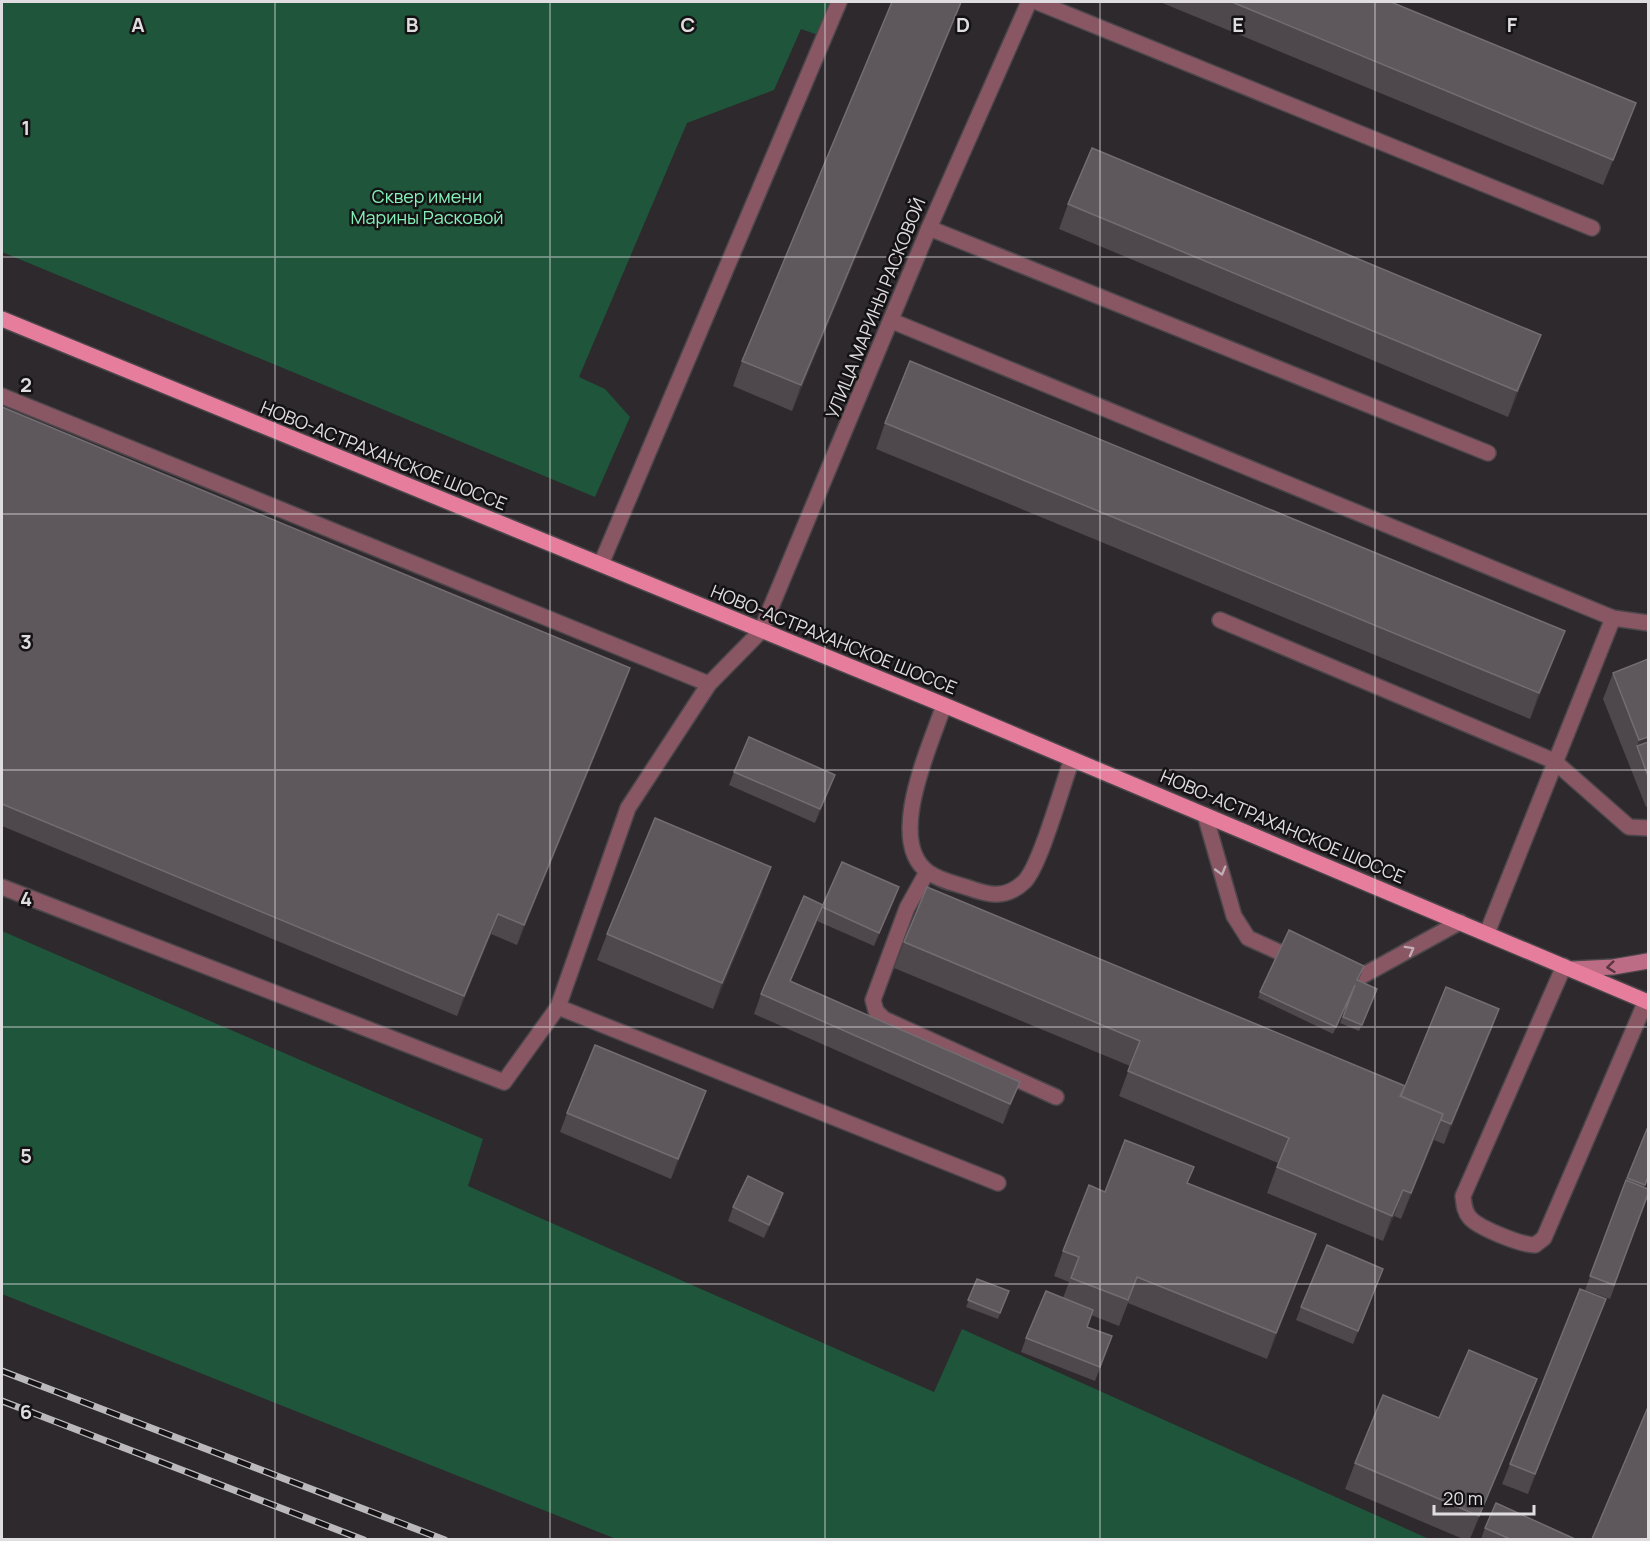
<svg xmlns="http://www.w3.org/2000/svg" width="1650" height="1541" font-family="Manrope,sans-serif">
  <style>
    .green { fill: #1e553b }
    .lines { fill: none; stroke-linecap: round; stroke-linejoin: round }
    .lane-casing { stroke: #4a464a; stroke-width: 18 }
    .street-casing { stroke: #4a464a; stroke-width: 18 }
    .secondary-casing { stroke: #4a464a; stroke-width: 18 }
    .primary-casing { stroke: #4a464a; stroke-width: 18 }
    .lane { stroke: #895664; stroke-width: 15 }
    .street { stroke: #895664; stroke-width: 15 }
    .secondary { stroke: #bd6c85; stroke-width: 15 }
    .primary { stroke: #e67d9d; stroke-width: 15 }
    .rail-casing { stroke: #bcb9bc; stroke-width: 7 }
    .rail { stroke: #151214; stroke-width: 4.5; stroke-dasharray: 14; stroke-linecap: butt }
    .wall { fill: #4e484d }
    .shaded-wall { fill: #3b353a }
    .building { fill: #5e585d; stroke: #726d71; stroke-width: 1.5 }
    .oneway { stroke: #c2aeb5 }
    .oneway2 { stroke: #583641 }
    .grid { fill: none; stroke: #e0dde0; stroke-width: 1.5; stroke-opacity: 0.55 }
    .labels { text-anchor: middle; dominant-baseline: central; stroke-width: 5; stroke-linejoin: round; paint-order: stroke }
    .park-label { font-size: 18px; fill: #85f0ba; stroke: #151214 }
    .street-label { font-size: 18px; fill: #e0dde0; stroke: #151214 }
    .grid-label { font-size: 20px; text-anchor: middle; font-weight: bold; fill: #e0dde0; stroke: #151214; stroke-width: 5; stroke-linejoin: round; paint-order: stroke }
  </style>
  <rect width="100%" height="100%" fill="#2e292d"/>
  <g class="green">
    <polygon points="2,2 834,2 821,36 801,29 774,90 687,123 579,377 605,389 630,417 595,497 2,252"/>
    <polygon points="2,931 483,1139 468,1186 934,1392 962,1329 1429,1539 616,1539 2,1294"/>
  </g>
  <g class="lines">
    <g class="lane-casing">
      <g id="lane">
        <polyline points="1037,2 1592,228"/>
        <polyline points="929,228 1488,453"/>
        <polyline points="892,321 1613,618 1648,623"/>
        <polyline points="2,396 709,684"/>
        <polyline points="601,564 839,2"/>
        <polyline points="1220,620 1554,761 1629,827 1648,828"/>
        <path d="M 944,705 C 931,744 885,841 928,872 C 939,880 953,883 966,887 C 988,895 1005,900 1024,882 C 1040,867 1063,783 1072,759"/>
        <polyline points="1205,815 1234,916 1248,938 1279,952"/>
        <polyline points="927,872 907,908 873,1000 876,1011 884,1019 1056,1097"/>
        <polyline points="2,887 504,1082 558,1007 628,808 709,684 761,631"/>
        <polyline points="1487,933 1613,618"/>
        <path d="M 1564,966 L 1463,1196 C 1464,1204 1464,1211 1470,1218 C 1479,1228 1521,1245 1535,1245 L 1544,1238 L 1646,1001"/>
        <polyline points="1360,977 1460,922"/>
        <polyline points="558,1007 998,1183"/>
      </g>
    </g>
    <g class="street-casing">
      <polyline id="street" points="761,631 929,228 1029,2"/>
    </g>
    <g class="secondary-casing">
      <polyline id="secondary" points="1573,969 1613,967 1648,961"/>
    </g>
    <g class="primary-casing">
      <polyline id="primary" points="2,319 944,705 1648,1002"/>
    </g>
    <use href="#lane" class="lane"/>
    <use href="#street" class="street"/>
    <use href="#secondary" class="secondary"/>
    <use href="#primary" class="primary"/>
    <g class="rail-casing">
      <g id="rail">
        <polyline points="2,1371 445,1540"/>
        <polyline points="2,1401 364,1540"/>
      </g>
    </g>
    <use href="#rail" class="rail"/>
  </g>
  <g class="wall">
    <polygon points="962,2 792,411 733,386 742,361"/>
    <polygon points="1160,2 1391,2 1626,129 1603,185"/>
    <polygon points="1068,204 1541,335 1531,361 1508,417 1059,229"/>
    <polygon points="2,407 630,668 623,688 517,945 491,934 457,1016 2,826"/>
    <polygon points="885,423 1555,657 1530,719 876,449"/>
    <polygon points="1648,659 1648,806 1646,807 1603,699 1613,673"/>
    <polygon points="734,772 830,789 815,823 729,785"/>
    <polygon points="762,893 713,1009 597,960 607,934"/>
    <polygon points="894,901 874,946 817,921 822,907"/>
    <polygon points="823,905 816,924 791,981 1020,1082 1012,1102 1003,1124 754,1014 761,994"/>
    <polygon points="904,942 1405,1086 1499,1009 1492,1029 1444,1144 1434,1140 1401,1219 1394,1216 1383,1241 1267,1193 1278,1163 1119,1096 1130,1066 894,968"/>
    <polygon points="1362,973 1358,981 1375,996 1359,1031 1340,1023 1351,995 1333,1034 1258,998 1260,992"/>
    <polygon points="699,1111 671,1179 560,1132 567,1113"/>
    <polygon points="1647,1129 1648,1178 1644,1187 1648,1195 1610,1299 1585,1290 1626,1180"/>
    <polygon points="1188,1183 1306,1260 1267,1359 1128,1303 1119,1326 1091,1315 1087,1327 1112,1336 1095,1381 1021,1352 1026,1338 1063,1298 1069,1282 1054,1276 1063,1251 1105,1192"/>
    <polygon points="733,1207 779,1207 764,1238 728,1221"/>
    <polygon points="977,1279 1009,1291 998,1319 966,1307"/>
    <polygon points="1378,1283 1353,1344 1296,1320 1301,1307"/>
    <polygon points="1606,1299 1528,1494 1502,1484 1510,1464"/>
    <polygon points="1537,1379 1527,1404 1470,1539 1463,1539 1345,1489 1355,1463 1439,1418"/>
    <polygon points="1485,1528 1575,1539 1481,1539"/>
  </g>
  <g class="shaded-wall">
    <polygon points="961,2 962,2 792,411 801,385"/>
    <polygon points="1541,335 1531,361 1508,417 1517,391"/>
    <polygon points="1565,631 1555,657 1530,719 1539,693"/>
    <polygon points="630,668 623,688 517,945 524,925"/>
    <polygon points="1648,737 1648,759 1637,746 1639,740"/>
    <polygon points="835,775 830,789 815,823 820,809"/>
    <polygon points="771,867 762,893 713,1009 722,983"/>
    <polygon points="899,887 894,901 874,946 879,933"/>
    <polygon points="823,905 816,924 782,1000 790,981"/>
    <polygon points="498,914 491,934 457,1016 464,996"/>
    <polygon points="1499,1009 1492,1029 1444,1144 1451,1124"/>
    <polygon points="1020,1082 1012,1102 1003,1124 1010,1104"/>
    <polygon points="706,1091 699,1111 671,1179 678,1159"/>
    <polygon points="1443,1114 1434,1140 1401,1219 1411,1193"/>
    <polygon points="1403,1190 1394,1216 1383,1241 1392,1216"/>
    <polygon points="783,1193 779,1207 764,1238 769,1225"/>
    <polygon points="1316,1234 1306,1260 1267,1359 1276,1333"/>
    <polygon points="1383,1269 1378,1283 1353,1344 1358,1331"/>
    <polygon points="1606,1299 1528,1494 1535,1474"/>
    <polygon points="1537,1379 1527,1404 1470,1539 1479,1516"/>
  </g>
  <g class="building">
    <polygon points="892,2 961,2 801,385 742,361"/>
    <polygon points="1232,2 1391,2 1636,103 1613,160"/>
    <polygon points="1092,148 1541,335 1517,391 1068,204"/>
    <polygon points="910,361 1565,631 1539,693 885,423"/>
    <polygon points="2,407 630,668 524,925 498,914 464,996 2,804"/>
    <polygon points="1648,659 1648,737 1639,740 1613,673"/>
    <polygon points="749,737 835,775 820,809 734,772"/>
    <polygon points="1648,742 1648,776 1637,746"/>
    <polygon points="655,818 771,867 722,983 607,934"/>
    <polygon points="842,862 899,887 879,933 822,907"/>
    <polygon points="927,887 1405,1086 1400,1096 1443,1114 1411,1193 1403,1190 1392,1216 1277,1167 1289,1138 1128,1071 1140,1041 904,942"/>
    <polygon points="804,896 823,905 790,981 1020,1082 1010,1104 761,994"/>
    <polygon points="1289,930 1364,966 1357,980 1377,989 1362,1025 1343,1017 1355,985 1336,1027 1260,992"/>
    <polygon points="1446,987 1499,1009 1451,1124 1441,1120 1443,1114 1401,1096"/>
    <polygon points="595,1045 706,1091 678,1159 567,1113"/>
    <polygon points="1647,1129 1648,1130 1648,1177 1645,1185 1627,1178"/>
    <polygon points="1125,1140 1194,1167 1187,1183 1316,1234 1276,1333 1137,1277 1128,1300 1071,1278 1079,1257 1063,1251 1089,1185 1105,1192"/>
    <polygon points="748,1176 783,1193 769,1225 733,1207"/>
    <polygon points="1626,1180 1648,1189 1648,1194 1614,1285 1590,1276"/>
    <polygon points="1327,1245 1383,1269 1358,1331 1301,1307"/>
    <polygon points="977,1279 1009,1291 1000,1313 968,1300"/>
    <polygon points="1580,1289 1606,1299 1535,1474 1510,1464"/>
    <polygon points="1046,1291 1093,1310 1087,1327 1112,1336 1100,1367 1026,1338"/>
    <polygon points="1469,1350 1537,1379 1479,1516 1355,1463 1383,1395 1439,1418"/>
    <polygon points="1648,1407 1648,1539 1592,1539"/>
    <polygon points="1496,1503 1575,1539 1510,1539 1485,1528"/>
  </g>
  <defs><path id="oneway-chevron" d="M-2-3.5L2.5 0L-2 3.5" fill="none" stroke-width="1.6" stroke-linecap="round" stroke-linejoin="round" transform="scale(1.5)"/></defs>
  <g class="oneway">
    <use href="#oneway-chevron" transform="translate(1221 871) rotate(74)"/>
    <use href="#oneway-chevron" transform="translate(1410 950) rotate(-29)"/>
  </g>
  <use class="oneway2" href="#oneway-chevron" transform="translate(1611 967) rotate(174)"/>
  <path class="grid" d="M 275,2 L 275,1540M 550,2 L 550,1540M 825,2 L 825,1540M 1100,2 L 1100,1540M 1375,2 L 1375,1540M 2,257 L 1648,257M 2,514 L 1648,514M 2,770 L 1648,770M 2,1027 L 1648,1027M 2,1284 L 1648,1284"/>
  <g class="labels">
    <g class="park-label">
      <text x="427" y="196">Сквер имени<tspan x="427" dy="21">Марины Расковой</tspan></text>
    </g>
    <g class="street-label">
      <text transform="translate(875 308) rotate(-68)">УЛИЦА МАРИНЫ РАСКОВОЙ</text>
      <text transform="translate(384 455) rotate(22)">НОВО-АСТРАХАНСКОЕ ШОССЕ</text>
      <text transform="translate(834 639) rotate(22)">НОВО-АСТРАХАНСКОЕ ШОССЕ</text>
      <text transform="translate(1283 826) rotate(23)">НОВО-АСТРАХАНСКОЕ ШОССЕ</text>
    </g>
  </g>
  <g class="grid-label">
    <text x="138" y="32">A</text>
    <text x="412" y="32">B</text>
    <text x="688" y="32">C</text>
    <text x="963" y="32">D</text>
    <text x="1238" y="32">E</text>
    <text x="1512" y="32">F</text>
    <text x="26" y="135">1</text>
    <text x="26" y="392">2</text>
    <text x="26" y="649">3</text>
    <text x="26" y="906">4</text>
    <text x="26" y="1163">5</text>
    <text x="26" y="1419">6</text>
  </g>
  <rect width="1650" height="1541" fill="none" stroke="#e0dde0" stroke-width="6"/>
  <path d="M1434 1505v9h100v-9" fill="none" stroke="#e0dde0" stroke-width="3"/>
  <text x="1443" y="1505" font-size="18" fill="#e0dde0" stroke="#151214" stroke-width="4.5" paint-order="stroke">20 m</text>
</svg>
